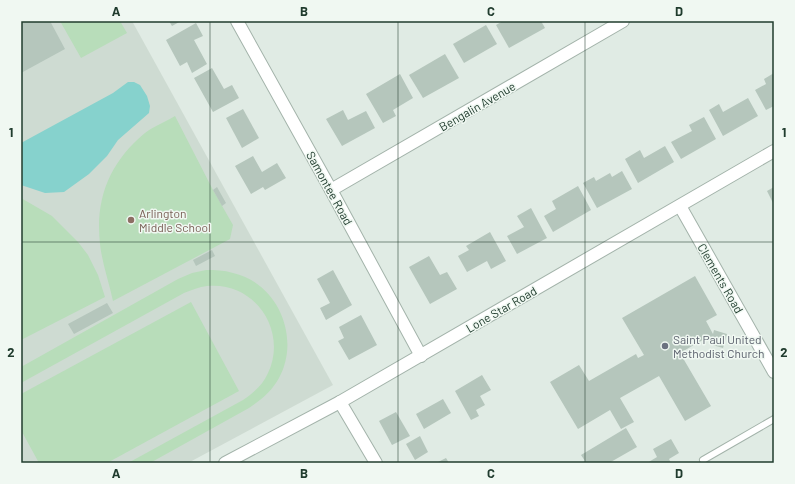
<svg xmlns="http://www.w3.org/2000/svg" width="795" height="484" font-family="Barlow,sans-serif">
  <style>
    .built { fill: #cedbd2 }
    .green { fill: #b8ddba }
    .water { fill: #86d2cd }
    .building { fill: #b5c6bc }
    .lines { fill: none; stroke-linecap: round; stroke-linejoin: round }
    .service-casing { stroke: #a3b3aa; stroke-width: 8 }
    .minor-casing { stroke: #a3b3aa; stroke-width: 14 }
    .tertiary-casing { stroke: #a3b3aa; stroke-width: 14 }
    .service { stroke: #fff; stroke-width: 6 }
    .minor { stroke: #fff; stroke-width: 12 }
    .tertiary { stroke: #fff; stroke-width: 12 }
    .grid { fill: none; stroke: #203c2e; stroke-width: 1; stroke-opacity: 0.55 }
    .education-dot { fill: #8d6e63; stroke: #f0f8f2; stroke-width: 1.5 }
    .worship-dot { fill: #6b7280; stroke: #f0f8f2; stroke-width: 1.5 }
    .labels { text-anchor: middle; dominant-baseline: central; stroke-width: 3; stroke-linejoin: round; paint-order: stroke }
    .street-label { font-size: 12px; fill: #203c2e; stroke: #f0f8f2 }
    .education-label { font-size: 12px; fill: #785e54; stroke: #f0f8f2; text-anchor: start }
    .worship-label { font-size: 12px; fill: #5b616d; stroke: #f0f8f2; text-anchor: start }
    .neatline { fill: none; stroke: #203c2e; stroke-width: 1.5 }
    .grid-label { font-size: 13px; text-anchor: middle; font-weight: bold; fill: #203c2e }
  </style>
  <rect width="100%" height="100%" fill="#e0ebe4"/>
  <polygon class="built" points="21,21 132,21 333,385 188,463 21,463"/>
  <g class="green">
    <polygon points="60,21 120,21 127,33 81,58"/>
    <path d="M 175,116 L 213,190 L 233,225 L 230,239 L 113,301 C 109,282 102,263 100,244 C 95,198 110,162 145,133 C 154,126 165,122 175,116 Z"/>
    <polygon points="21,198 52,216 78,242 88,255 98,275 105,297 21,340"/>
    <path d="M 206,270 C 215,270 224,270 233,273 C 278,283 301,338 279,378 C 272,391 261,400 249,408 L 150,463 L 128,463 L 243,400 C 253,393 263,385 268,373 C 288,331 255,281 207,286 C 199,287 192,290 184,293 L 21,383 L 21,367 L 178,279 L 192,273 Z"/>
    <polygon points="191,302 239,391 107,463 39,463 21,430 21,394"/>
  </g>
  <polygon class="water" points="128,82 134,82 140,85 147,96 150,106 149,113 118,140 107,156 89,174 64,192 45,193 21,185 21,143 113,93"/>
  <g class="building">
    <polygon points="21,21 50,21 65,49 21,73"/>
    <polygon points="169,21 181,21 172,26"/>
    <polygon points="503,21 541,21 545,28 509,48 496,25"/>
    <polygon points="196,23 203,36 194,40 207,64 192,73 187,62 180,66 166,40"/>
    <polygon points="486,25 497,44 464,63 453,44"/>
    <polygon points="445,54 459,78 423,98 409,75"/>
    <polygon points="212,68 224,89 232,85 239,98 213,112 194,78"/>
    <polygon points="774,73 774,106 766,110 755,90 766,84 764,79"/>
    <polygon points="400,74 413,98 393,110 396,116 383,123 366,94"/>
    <polygon points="748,98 758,116 723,136 709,110 719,104 723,112"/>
    <polygon points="243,109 259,138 242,148 226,118"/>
    <polygon points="343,110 348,120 366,111 375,128 342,146 326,119"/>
    <polygon points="704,117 716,139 681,159 671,142 692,131 689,125"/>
    <polygon points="665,146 674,162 638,183 625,159 640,150 644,158"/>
    <polygon points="253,156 262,172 277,163 286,178 265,190 263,187 251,194 235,166"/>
    <polygon points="622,171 632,189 597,208 583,183 594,177 596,181 610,173 612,177"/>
    <polygon points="578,186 591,210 553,232 544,216 556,209 552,201"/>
    <polygon points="217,187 226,203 222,206 213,190"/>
    <polygon points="774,187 774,205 767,191"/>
    <polygon points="531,208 547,238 517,254 507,236 524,227 517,216"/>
    <polygon points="490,232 506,261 491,269 487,261 467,272 458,256 469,250 466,246"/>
    <polygon points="212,250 215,256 196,266 193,260"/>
    <polygon points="429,256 440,275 447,272 457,289 430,304 409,267"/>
    <polygon points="333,270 352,305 326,320 320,308 330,303 317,279"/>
    <polygon points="695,276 717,315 706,321 713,334 714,330 727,334 723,348 709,344 711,340 706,338 680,353 711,406 685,421 659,376 620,398 634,422 621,429 610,410 578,429 550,382 579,365 589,381 636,354 638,358 644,355 622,318"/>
    <polygon points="107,303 113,313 74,334 68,324"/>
    <polygon points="361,315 377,345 349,360 338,341 344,338 339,327"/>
    <polygon points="482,375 491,390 480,396 485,405 476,410 479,416 471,420 455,391"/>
    <polygon points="443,399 451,413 424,429 416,414"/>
    <polygon points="396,412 410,436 392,445 379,421"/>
    <polygon points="626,428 637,447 609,463 582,463 585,461 581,455"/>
    <polygon points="420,436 428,452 415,460 406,444"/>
    <polygon points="671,439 679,453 669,459 671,463 647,463 657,457 653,449"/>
    <polygon points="446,458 449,463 436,463"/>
  </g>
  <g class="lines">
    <g class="service-casing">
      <polyline id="service" points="703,460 774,419"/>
    </g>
    <g class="minor-casing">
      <g id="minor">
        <polyline points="237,21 331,190 421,356"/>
        <polyline points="331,190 623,21"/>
        <polyline points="680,206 774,372"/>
        <polyline points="340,402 376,463"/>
      </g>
    </g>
    <g class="tertiary-casing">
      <polyline id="tertiary" points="225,463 340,402 774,151"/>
    </g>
    <use href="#service" class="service"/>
    <use href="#minor" class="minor"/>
    <use href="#tertiary" class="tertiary"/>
  </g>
  <path class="grid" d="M 210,21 L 210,463M 398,21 L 398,463M 585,21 L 585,463M 21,242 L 774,242"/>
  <circle class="education-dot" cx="131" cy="220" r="4"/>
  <circle class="worship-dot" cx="665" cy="346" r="4"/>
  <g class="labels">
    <g class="street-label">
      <text transform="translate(477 106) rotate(-30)">Bengalin Avenue</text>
      <text transform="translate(330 188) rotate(61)">Samontee Road</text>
      <text transform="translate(721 278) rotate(60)">Clements Road</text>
      <text transform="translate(501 309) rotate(-30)">Lone Star Road</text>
    </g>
    <g class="education-label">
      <text x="139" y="213">Arlington<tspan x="139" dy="14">Middle School</tspan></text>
    </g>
    <g class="worship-label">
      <text x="673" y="339">Saint Paul United<tspan x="673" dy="14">Methodist Church</tspan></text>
    </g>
  </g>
  <rect width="795" height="484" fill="none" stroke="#f0f8f2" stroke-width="44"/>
  <rect x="22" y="22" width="751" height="440" class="neatline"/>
  <g class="grid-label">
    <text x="116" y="16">A</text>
    <text x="304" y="16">B</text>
    <text x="491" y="16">C</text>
    <text x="679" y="16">D</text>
    <text x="11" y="137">1</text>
    <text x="784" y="137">1</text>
    <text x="11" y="357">2</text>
    <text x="784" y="357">2</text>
    <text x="116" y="478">A</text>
    <text x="304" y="478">B</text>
    <text x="491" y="478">C</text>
    <text x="679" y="478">D</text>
  </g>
</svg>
